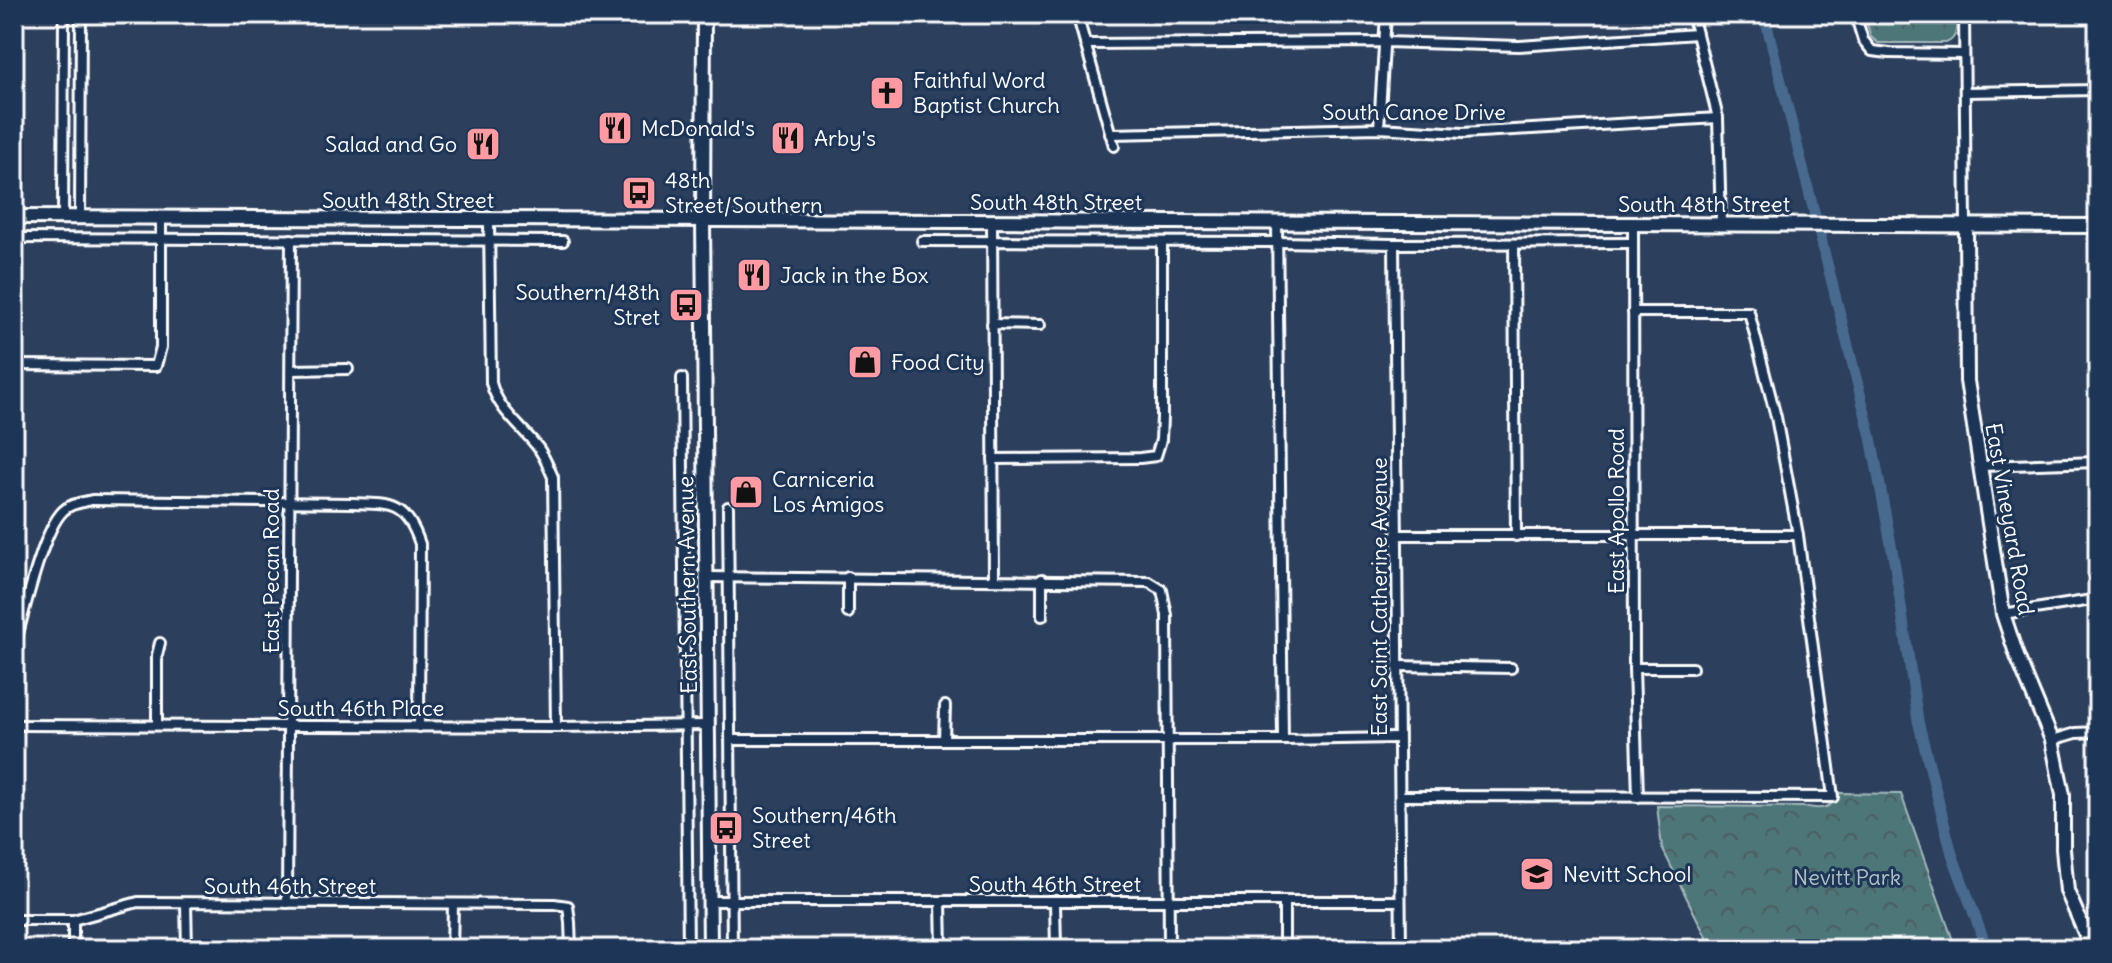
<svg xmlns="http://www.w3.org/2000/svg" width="2112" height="963" font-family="Delius,sans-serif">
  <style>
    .forest { fill: url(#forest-crowns); stroke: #a6babc; stroke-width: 2 }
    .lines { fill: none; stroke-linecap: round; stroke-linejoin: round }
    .canal { stroke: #466b8e; stroke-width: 11 }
    .street-casing { stroke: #fff; stroke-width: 14 }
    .secondary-casing { stroke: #fff; stroke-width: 18 }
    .street { stroke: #1d3557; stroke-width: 8 }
    .secondary { stroke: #1d3557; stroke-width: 12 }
    .labels { text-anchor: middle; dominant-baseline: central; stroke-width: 6; stroke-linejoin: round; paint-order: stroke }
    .poi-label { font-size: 22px; fill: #fff; stroke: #1d3557; text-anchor: start }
    .street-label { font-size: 22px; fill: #fff; stroke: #1d3557 }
    .park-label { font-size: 22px; fill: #afc1c3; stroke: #1d3557 }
  </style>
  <defs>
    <pattern id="forest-crowns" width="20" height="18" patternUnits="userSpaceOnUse" patternTransform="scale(2)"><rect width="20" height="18" fill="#4e7679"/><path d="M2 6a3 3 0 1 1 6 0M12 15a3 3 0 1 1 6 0" fill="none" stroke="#4d5d5e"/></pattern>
  </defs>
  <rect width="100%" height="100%" fill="#2c3f5d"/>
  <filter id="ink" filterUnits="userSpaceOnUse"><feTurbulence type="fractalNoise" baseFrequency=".0125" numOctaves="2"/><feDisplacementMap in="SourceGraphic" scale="16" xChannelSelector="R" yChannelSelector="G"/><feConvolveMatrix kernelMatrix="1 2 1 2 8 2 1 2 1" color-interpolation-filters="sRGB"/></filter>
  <g filter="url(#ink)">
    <g class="forest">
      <path d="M 1864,14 L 1956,14 C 1956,26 1959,38 1946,43 L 1878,43 L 1871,37 Z"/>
      <path d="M 1839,793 L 1901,794 L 1956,949 L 1712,949 L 1662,848 L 1657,806 L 1808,807 C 1823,810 1832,808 1839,793 Z"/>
    </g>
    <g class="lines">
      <polyline class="canal" points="1764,14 1871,437 1895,566 1918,721 1952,854 1987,949"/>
      <g class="street-casing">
        <g id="street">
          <polyline points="1077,14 1114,146"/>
          <polyline points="1692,14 1718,118 1721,224"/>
          <polyline points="1855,14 1863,40 1872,51 1889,53 1964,54"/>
          <polyline points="1964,14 1966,225"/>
          <polyline points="1085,44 1385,42 1519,46 1697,34"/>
          <polyline points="1965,92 2098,90"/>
          <polyline points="1379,128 1386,14"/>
          <polyline points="1110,134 1379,128 1463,133 1718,118"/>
          <polyline points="63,218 64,14"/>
          <polyline points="80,218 81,14"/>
          <path d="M 489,221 L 491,383 C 499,412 522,426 539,449 C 545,458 549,468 553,477 L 556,727"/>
          <polyline points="992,221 994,579"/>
          <polyline points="1277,223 1283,740"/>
          <polyline points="1633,224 1634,668 1638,797"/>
          <polyline points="14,238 563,241"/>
          <polyline points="922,241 1277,242 1394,244 1633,243"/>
          <polyline points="1394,244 1401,949"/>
          <polyline points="1514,244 1516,536"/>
          <polyline points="992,324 1040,325"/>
          <polyline points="14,365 156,366 161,347 161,218"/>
          <polyline points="291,370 348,369"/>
          <polyline points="682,378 688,949"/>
          <polyline points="993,459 1140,458 1156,456 1161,440 1162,417 1162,243"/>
          <polyline points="1981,466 2098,462"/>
          <polyline points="728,507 732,949"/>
          <polyline points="1396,535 1798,535"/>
          <polyline points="706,577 1149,582 1162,590 1167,615 1169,949"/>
          <polyline points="848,577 848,613"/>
          <polyline points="1042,579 1042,616"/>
          <polyline points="2003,614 2098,599"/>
          <path d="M 14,649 C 23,617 42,531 63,511 C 71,503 81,503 92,500 L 352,503 C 391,504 406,502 420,544 L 419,727"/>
          <polyline points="1397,666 1511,668"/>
          <polyline points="1634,668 1692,668"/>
          <polyline points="14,725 556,727 708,725"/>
          <polyline points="157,725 157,655 160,643"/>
          <polyline points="731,740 1283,740 1397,738"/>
          <polyline points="944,740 945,706"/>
          <polyline points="2052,740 2076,733 2098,732"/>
          <polyline points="1400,796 1833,797 1798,535 1776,417 1749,312 1633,312"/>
          <polyline points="710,901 1400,901"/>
          <polyline points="941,902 942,949"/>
          <polyline points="1055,902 1056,949"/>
          <polyline points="186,903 187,949"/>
          <polyline points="287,903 291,239"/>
          <polyline points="14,920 73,920 138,902 554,904 568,906 570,922 571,949"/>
          <polyline points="73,920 73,949"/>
          <polyline points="2082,929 2098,923"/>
          <polyline points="452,949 453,905"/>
          <polyline points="1284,949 1284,902"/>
        </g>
      </g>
      <g class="secondary-casing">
        <g id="secondary">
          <polyline points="704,14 703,220 710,949"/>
          <polyline points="14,217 2098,226"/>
          <polyline points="1966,225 1967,381 2003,614 2017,656 2052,740 2063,795 2063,849 2067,891 2092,949"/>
        </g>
      </g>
      <use href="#street" class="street"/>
      <use href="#secondary" class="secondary"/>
    </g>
  </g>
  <defs>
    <g id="church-square" transform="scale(1.8)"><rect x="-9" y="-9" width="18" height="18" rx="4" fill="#ff9aa2" stroke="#1d3557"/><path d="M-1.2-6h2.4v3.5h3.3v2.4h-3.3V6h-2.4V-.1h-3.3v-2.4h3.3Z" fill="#111"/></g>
    <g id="restaurant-square" transform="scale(1.8)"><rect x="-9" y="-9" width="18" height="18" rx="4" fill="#ff9aa2" stroke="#1d3557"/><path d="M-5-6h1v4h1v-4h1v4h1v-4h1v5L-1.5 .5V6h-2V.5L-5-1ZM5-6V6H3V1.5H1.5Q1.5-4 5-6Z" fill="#111"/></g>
    <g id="bus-square" transform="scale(1.8)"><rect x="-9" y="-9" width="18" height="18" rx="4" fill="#ff9aa2" stroke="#1d3557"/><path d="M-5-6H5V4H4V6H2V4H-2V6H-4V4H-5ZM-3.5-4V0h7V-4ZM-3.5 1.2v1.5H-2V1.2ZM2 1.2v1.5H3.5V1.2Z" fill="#111"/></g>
    <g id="shop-square" transform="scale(1.8)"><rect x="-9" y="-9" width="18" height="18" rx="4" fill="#ff9aa2" stroke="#1d3557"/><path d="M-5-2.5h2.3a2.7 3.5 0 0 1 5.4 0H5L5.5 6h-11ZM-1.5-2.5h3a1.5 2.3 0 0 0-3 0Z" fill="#111"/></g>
    <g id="school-square" transform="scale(1.8)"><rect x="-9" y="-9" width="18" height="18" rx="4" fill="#ff9aa2" stroke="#1d3557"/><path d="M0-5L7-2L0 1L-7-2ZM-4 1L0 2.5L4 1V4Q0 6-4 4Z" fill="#111"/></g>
  </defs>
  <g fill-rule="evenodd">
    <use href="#church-square" x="887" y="93"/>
    <use href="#restaurant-square" x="615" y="128"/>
    <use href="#restaurant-square" x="788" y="138"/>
    <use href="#restaurant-square" x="483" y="144"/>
    <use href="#bus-square" x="639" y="193"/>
    <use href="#restaurant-square" x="754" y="275"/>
    <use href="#bus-square" x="686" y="305"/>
    <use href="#shop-square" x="865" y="362"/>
    <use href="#shop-square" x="746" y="492"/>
    <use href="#bus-square" x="726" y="828"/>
    <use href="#school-square" x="1537" y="874"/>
  </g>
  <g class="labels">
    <g class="poi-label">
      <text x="913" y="80">Faithful Word<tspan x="913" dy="25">Baptist Church</tspan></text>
      <text x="641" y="128">McDonald's</text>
      <text x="814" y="138">Arby's</text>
      <text x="457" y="144" text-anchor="end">Salad and Go</text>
      <text x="665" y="180">48th<tspan x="665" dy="25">Street/Southern</tspan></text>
      <text x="780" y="275">Jack in the Box</text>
      <text x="660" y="292" text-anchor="end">Southern/48th<tspan x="660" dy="25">Stret</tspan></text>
      <text x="891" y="362">Food City</text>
      <text x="772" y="479">Carniceria<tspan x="772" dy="25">Los Amigos</tspan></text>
      <text x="752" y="815">Southern/46th<tspan x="752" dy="25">Street</tspan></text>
      <text x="1563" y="874">Nevitt School</text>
    </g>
    <g class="street-label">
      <text x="1414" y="112">South Canoe Drive</text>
      <text x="408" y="200">South 48th Street</text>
      <text x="1056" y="202">South 48th Street</text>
      <text x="1704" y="204">South 48th Street</text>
      <text transform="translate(1616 511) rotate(-90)">East Apollo Road</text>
      <text transform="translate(2010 519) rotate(80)">East Vineyard Road</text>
      <text transform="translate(271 571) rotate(-90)">East Pecan Road</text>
      <text transform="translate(687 585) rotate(-91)">East Southern Avenue</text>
      <text transform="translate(1379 597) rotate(-90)">East Saint Catherine Avenue</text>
      <text x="361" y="708">South 46th Place</text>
      <text x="1055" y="884">South 46th Street</text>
      <text x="290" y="886">South 46th Street</text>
    </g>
    <g class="park-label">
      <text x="1847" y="877">Nevitt Park</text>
    </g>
  </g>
  <rect width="2112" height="963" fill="none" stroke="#1d3557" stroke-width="48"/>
  <rect x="24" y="24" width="2064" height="915" fill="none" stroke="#fff" stroke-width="3" filter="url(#ink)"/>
</svg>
